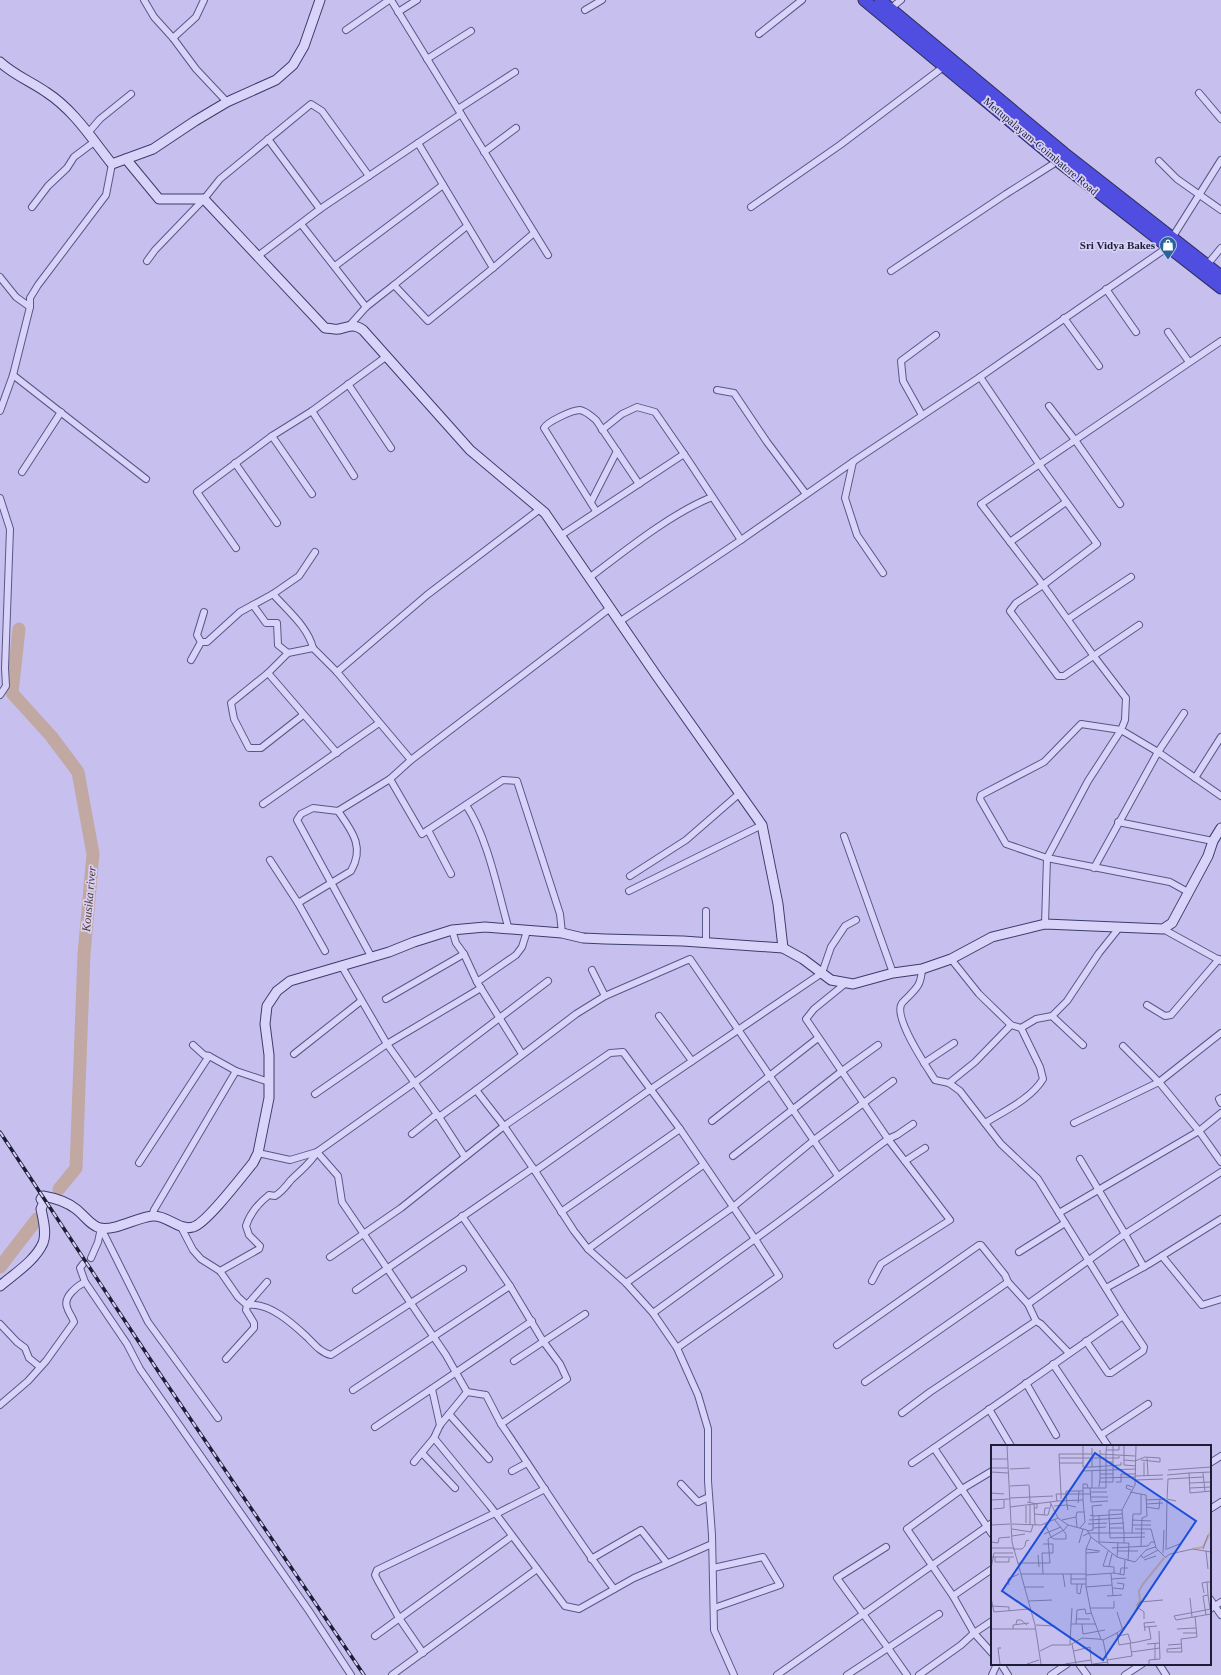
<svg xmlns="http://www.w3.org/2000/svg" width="1221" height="1675" font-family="'Times New Roman',serif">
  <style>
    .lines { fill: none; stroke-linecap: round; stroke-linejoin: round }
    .river { stroke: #c1a8a3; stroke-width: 13 }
    .street-casing { stroke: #575888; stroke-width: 8 }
    .secondary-casing { stroke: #3b3d6a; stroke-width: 11 }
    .highway-casing { stroke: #2c2f55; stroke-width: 13 }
    .street { stroke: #d9d3f9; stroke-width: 6 }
    .secondary { stroke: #d9d3f9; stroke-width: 9 }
    .highway { stroke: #504ee1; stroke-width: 11 }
    .rail-casing { stroke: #1c1e37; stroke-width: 3.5 }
    .rail { stroke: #d6cff6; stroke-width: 2; stroke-dasharray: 6; stroke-linecap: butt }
    .labels { text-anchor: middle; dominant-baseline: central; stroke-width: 3.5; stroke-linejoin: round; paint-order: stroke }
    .street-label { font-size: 11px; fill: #1c1e37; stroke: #d6cff6 }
    .poi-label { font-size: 11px; font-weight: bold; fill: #1c1e37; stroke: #d6cff6; text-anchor: end }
    .water-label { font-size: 12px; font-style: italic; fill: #573c2b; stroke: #d6cff6 }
    .inset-river { fill: none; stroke: #c1a8a3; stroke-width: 2 }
    .inset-road { fill: none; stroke: #837fa5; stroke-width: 1 }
    .view { fill: #1d4ed8; fill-opacity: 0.15; stroke: #1d4ed8; stroke-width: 2 }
    .inset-edge { fill: none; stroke: #1c1e37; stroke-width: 2 }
  </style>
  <rect width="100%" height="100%" fill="#c7c0ef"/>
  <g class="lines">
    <g class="river">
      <polyline points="19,629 12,693 51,736 78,772 93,854 84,954 76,1168 59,1189"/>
      <polyline points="0,1267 37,1219"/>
    </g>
    <g class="street-casing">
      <g id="street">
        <polyline points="144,0 154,17 173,38 196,17 204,0"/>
        <polyline points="890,9 901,0"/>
        <polyline points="585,10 602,0"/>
        <polyline points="398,12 417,0"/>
        <polyline points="346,30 389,0"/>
        <polyline points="759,34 802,0"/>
        <polyline points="173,38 196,69 227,102"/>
        <polyline points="427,59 471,31"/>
        <polyline points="1199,93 1221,119"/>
        <polyline points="458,109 515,72"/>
        <polyline points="461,114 548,255"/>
        <polyline points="88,133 100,119 131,94"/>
        <polyline points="268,139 320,209"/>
        <polyline points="484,152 516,128"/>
        <polyline points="1159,161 1177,179 1221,210"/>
        <polyline points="32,207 48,186 67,168 74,157 94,142"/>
        <polyline points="751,207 840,145 946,65"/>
        <polyline points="301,224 366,307"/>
        <polyline points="1172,238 1221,160"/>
        <polyline points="258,256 320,209 461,114 391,0"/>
        <polyline points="147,261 155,250 204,199 220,179 311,104 322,111 369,176"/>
        <polyline points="1207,265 1221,248"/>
        <polyline points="335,266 443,185"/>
        <polyline points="493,268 534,233"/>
        <polyline points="891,271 1006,194 1058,161"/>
        <polyline points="0,277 16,297 30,307"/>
        <polyline points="394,285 467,226"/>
        <polyline points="1106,289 1136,332"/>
        <polyline points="1064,318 1099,366"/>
        <polyline points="350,325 366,307 394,285 428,321 493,268 418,143"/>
        <polyline points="1168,332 1189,362"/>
        <polyline points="1221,341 981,504 1043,585 1093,655 1126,698 1125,720 1121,730 1158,752 1221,796"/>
        <polyline points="13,375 146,479"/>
        <polyline points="980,377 1039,464 1097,544 1043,585 1016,603 1010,611 1058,676 1064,676 1139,625"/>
        <polyline points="348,384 391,448"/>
        <polyline points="717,390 734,393 767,442 806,494"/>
        <polyline points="1049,406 1075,440 1120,504"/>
        <polyline points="0,411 13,375 30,307 30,298 38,285 106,195 112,164"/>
        <polyline points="312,411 354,476"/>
        <polyline points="922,415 903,381 901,361 936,335"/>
        <polyline points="602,430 622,414 637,407 655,412 684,454"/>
        <polyline points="272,436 312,494"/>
        <polyline points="853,462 845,498 857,535 883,573"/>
        <polyline points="235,463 277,523"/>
        <polyline points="22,472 61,412"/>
        <polyline points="0,498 10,529 5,668 6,686 0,695"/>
        <polyline points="591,502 617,451"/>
        <path d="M 596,511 L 544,428 C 547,422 572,410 580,410 C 586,411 591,416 596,420 L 639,484"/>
        <polyline points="560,536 684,454 741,540"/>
        <polyline points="1010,542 1066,502"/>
        <polyline points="236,548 197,492 272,436 312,411 387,356"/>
        <path d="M 589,578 C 626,550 670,514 712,497"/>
        <path d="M 273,594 C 287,610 308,627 313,648 L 337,672 L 411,760"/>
        <polyline points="253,605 266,623 277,623 278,645 288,653"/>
        <polyline points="1068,619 1131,577"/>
        <polyline points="619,622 741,540 857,459 980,377 1168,247"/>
        <polyline points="201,642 207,642 240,612 273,594 299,576 315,552"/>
        <polyline points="191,660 201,642 197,635 204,612"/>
        <polyline points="337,672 427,595 540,509"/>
        <polyline points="268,673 337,753"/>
        <polyline points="303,715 261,748 249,748 234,719 231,703 268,673 288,653 313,648"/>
        <polyline points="1195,778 1221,737"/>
        <polyline points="263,804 379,723"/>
        <path d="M 466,805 C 488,838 498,892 509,930"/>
        <polyline points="1118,822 1213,841"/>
        <polyline points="428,830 451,874"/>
        <polyline points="844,836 893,973"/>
        <polyline points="270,860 298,903 325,951"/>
        <polyline points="1094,868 1158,752 1184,713"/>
        <polyline points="630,876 686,840 740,793"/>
        <polyline points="629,891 762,825"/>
        <path d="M 298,903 L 351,871 C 365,847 352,831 338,811"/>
        <polyline points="706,911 706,942"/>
        <polyline points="1045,924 1047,858 1088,781 1121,730 1081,724 1044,762 981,795 980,799 1006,844 1047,858 1170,882 1188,892"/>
        <polyline points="1163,929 1221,961"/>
        <polyline points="452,930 456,943 464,954 477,982 522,1054"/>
        <polyline points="562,933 560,914 517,781 503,780 422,834 390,779 411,760 610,608"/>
        <polyline points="371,956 297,820 301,814 313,808 338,811 390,779"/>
        <polyline points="951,959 979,994 1011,1025 1021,1028 1036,1019 1052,1016 1067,1001 1099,953 1119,928"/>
        <polyline points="341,965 387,1044 439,1117 476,1090"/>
        <path d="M 922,969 C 921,984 918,987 907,998 C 905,1000 902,1002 901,1005 C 895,1020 926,1066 935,1080 L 949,1083 L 960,1091 L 1001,1144 L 1038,1179 L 1059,1213 L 1199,1131 L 1221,1113"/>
        <polyline points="592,970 605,996"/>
        <polyline points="477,982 516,955 522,947 527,931"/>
        <path d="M 846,983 L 814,1009 L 806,1019 L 888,1139 C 843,1172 800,1207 755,1239 L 779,1276 L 677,1348 L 653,1313 L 626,1283 L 588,1249 L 574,1231 L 535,1171 L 651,1089 L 822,973 L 831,947 L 845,926 L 856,920"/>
        <polyline points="386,999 464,954"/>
        <polyline points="1147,1005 1165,1016 1171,1015 1219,959"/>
        <polyline points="659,1016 692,1061"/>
        <polyline points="1052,1016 1083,1045"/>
        <polyline points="1221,1033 1159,1082 1199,1131 1221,1162"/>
        <polyline points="193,1045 204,1055 209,1056 236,1071"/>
        <polyline points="294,1054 361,1001"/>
        <polyline points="924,1063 954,1043"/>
        <polyline points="949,1083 975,1062 1011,1025"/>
        <polyline points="315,1094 387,1044 481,988"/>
        <polyline points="1221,1098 1219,1099 1221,1103"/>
        <polyline points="439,1117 465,1157"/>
        <polyline points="712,1121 818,1038"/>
        <path d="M 985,1123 C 1004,1111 1031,1099 1043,1079 L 1040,1067 L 1021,1028"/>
        <polyline points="1074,1123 1159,1082 1123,1046"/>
        <polyline points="412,1134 437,1114"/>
        <polyline points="317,1152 338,1176 342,1202 446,1355 467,1392 440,1425 434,1438 490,1506 565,1606 579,1609 634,1578 712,1544"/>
        <polyline points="258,1153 290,1160 317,1152 414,1083 548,981"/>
        <polyline points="733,1156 842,1071 878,1045"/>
        <polyline points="1080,1159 1125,1234 1144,1267"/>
        <polyline points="905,1161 925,1148"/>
        <polyline points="139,1163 209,1056"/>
        <polyline points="535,1171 504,1126 476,1090 576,1014 605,996 690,959 838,1176"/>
        <polyline points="561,1212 680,1129"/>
        <polyline points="152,1216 154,1210 236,1071 269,1082"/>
        <path d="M 462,1216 L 510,1286 L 543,1341 L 560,1364 L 567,1379 L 501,1424 C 539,1479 574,1536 614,1589"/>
        <polyline points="98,1226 101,1228 148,1322 218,1418"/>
        <path d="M 181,1227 L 193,1250 L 201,1259 L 220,1271 L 238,1297 L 247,1305 C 269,1302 292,1323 307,1337 C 314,1344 321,1353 331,1355 L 463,1269"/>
        <polyline points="588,1249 703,1165"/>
        <polyline points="1019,1252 1065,1223"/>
        <polyline points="1162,1256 1202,1305 1221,1299"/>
        <polyline points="330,1257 401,1208 504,1126 610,1053 623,1052 680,1129 755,1239 653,1313"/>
        <polyline points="91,1258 98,1242 101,1228"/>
        <polyline points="83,1264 80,1268 85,1282 127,1344 140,1369 309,1611 351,1675"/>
        <path d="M 220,1271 L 259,1249 L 260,1246 L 249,1235 L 246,1226 C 250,1213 259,1203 269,1195 L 275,1196 C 282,1192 286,1186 291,1180 C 301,1170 310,1164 317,1152"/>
        <polyline points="872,1281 881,1264 950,1220 888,1139 897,1135 913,1124"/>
        <polyline points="626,1283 733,1207 814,1140 893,1081"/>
        <polyline points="1106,1288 1149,1264 1221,1219"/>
        <polyline points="356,1290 533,1168"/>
        <polyline points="1028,1304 1125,1234 1221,1172"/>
        <polyline points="0,1324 17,1342 25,1348 29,1358 40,1367"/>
        <polyline points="1086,1341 1108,1373 1111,1373 1143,1351 1144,1347 1123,1316"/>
        <polyline points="837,1345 979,1245 981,1245 1005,1275 1008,1282 1028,1304 1036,1321 1041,1324 1069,1353"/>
        <polyline points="677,1348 698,1395 708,1429 708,1481 712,1535 714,1630 734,1675"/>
        <polyline points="226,1359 254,1328 254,1323 246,1310 247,1305 267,1282"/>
        <polyline points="514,1361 585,1314"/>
        <polyline points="1053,1364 1108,1446"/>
        <polyline points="865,1382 1008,1282"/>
        <polyline points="1026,1383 1056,1435"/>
        <polyline points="432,1389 440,1425"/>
        <polyline points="353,1390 510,1286"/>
        <polyline points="467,1392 486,1395 501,1424"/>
        <path d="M 0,1405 L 28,1381 L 46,1361 L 74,1322 C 72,1316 68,1312 67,1307 C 63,1297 77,1286 85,1282"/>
        <polyline points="989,1409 1011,1446"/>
        <polyline points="902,1413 930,1392 1036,1321"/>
        <polyline points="449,1414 489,1459"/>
        <polyline points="375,1427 532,1321"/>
        <polyline points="1101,1435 1148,1404"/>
        <polyline points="422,1453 455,1488"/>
        <polyline points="414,1462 434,1438"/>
        <polyline points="912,1463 934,1448"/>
        <polyline points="1210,1463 1221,1456"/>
        <polyline points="512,1471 527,1463"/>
        <polyline points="992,1471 962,1489 907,1529 953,1596 974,1633 992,1653"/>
        <polyline points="681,1484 698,1502 709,1497"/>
        <polyline points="1210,1509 1221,1502"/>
        <polyline points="496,1514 545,1489"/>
        <polyline points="992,1534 934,1448 1123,1316 1059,1213"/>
        <polyline points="591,1559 641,1530 667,1563"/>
        <polyline points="713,1568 763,1557 780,1585 714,1608"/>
        <polyline points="953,1596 992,1569"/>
        <polyline points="1210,1599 1221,1615"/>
        <polyline points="1210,1609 1221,1602"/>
        <polyline points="375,1636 512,1536"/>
        <polyline points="423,1653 399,1618 378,1581 375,1575 377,1570 495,1513"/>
        <polyline points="1001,1664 1008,1675"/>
        <polyline points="1079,1664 1087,1675"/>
        <polyline points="1159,1664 1166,1675"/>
        <polyline points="392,1675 537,1569"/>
        <polyline points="777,1675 992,1523"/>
        <polyline points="847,1675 888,1648 837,1578 886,1547"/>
        <polyline points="907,1675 888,1648 939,1614"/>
        <polyline points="919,1675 961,1645 974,1633 992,1621"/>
        <polyline points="992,1675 997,1664"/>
        <polyline points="1051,1675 1067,1664"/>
        <polyline points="1125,1675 1142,1664"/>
      </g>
    </g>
    <g class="secondary-casing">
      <g id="secondary">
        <path d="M 0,62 C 14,75 30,81 46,92 C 74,110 92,139 112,164 L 153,149 L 195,121 L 227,102 L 276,80 L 293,65 L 304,46 L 320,0"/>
        <path d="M 126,159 L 159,199 L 204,199 L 325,328 C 330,328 335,330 339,329 C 349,327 353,323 363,330 L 470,450 L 545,513 L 656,675 L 762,825 L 778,904 L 783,948"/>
        <path d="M 41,1199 L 43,1196 C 55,1198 67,1202 76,1209 C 84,1215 91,1226 100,1228 C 116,1231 137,1217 153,1216 C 167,1215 179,1231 193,1227 C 206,1224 243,1175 253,1163 L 258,1153 L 269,1098 L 269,1055 L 265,1024 L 267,1006 L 277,991 L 290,981 L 389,952 L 414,942 L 452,930 L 485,927 L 562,933 L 583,938 L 605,939 L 683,941 L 783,948 L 803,959 L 831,980 L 853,984 L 893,973 L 922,969 L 951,959 L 992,937 L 1045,924 L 1163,929 L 1172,923 L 1208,856 L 1213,841 L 1221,828"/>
        <path d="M 0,1286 C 14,1274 35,1261 43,1243 C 47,1233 43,1219 41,1209 L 43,1204"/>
      </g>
    </g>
    <g class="highway-casing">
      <g id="highway">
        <polyline points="864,0 1058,161 1221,288"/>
        <polyline points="880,0 1064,153 1221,276"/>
      </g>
    </g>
    <use href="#street" class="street"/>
    <use href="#secondary" class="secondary"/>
    <use href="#highway" class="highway"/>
    <g class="rail-casing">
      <polyline id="rail" points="0,1132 162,1377 364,1675"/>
    </g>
    <use href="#rail" class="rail"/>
  </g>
  <defs>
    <g id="shop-pin" transform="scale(0.9)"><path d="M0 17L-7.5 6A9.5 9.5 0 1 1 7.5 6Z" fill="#266598" stroke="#d6cff6"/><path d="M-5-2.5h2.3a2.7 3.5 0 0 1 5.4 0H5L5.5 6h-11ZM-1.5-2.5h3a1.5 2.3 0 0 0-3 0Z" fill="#fff"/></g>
  </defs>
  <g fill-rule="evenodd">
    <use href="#shop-pin" x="1168" y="245"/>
  </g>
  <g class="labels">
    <g class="street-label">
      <text transform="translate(1041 146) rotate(40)">Mettupalayam-Coimbatore Road</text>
    </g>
    <g class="poi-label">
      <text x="1155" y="245">Sri Vidya Bakes</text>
    </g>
    <g class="water-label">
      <text transform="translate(89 899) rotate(-85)">Kousika river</text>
    </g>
  </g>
  <g transform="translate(991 1445)">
    <rect width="220" height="220" fill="#c7c0ef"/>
    <path class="inset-river" d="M 202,104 L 212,102 L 220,86M 145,161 L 149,156 L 148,146 L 152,139 L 173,113"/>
    <path class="inset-road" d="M 16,1 L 21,97 L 44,180 L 50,219M 116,1 L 115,5 L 128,5 L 128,1M 133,1 L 133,15 L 144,16M 109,5 L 109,33M 109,9 L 144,11M 69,13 L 128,13 L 128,11M 156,13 L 157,30M 1,14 L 16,14M 133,15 L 133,20 L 145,21M 144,16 L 154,12 L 169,13 L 169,17 L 150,15M 115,17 L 122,17 L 122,1M 69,18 L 92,18 L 92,1M 92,18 L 92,22 L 101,22 L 130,20 L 130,17M 101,22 L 101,3M 0,23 L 17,23M 19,24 L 39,23M 177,25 L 220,22M 91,26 L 145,24M 0,27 L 17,28M 220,27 L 198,28 L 199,48 L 220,46M 212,28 L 214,47M 109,29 L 122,29M 176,30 L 198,28M 145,31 L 172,30M 153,31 L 153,17M 144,35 L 172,34M 109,37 L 122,37 L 122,17M 125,37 L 130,37 L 130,29 L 145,29M 199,38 L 220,37M 19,41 L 38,40 L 39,57M 108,42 L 109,33 L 145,32M 92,43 L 92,39 L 96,39 L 97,43M 99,43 L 100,57 L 117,56M 101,43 L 101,26M 199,43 L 220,42M 140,45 L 135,43 L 136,40 L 142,42M 92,46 L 75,46 L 75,49 L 99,49M 100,47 L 116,47M 139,47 L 155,50 L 156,71 L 151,73 L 150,101M 0,48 L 13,49M 100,52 L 117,52M 19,53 L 62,51M 0,55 L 18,54M 92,55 L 92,43 L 115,43 L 115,5M 155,55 L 174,54M 66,56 L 92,55 L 94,77 L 89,83M 185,56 L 176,54 L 177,34 L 212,32M 36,57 L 46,59 L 46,63 L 43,63M 59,57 L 66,56 L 65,49 L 70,49 L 70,54M 87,58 L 88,46M 43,59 L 44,80M 155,59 L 172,58M 35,61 L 35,78M 63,61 L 76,60 L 75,49 L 70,49 L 68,9 L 101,9M 19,62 L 59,57 L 67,73M 155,62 L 168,64 L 169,54M 2,64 L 13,63 L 13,55M 77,65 L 76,60 L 85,62M 131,65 L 144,40 L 145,1M 44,69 L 53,70 L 54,63 L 58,63M 131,69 L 118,70 L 119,93 L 154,92M 53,70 L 57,70 L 60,59M 99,70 L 102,71 L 101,61 L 111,60M 108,70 L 108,97 L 133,98 L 133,88M 85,72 L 86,67 L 93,67M 71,75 L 85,72 L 86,82M 98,75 L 131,73M 141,75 L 160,76M 21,79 L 50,80 L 67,73 L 77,80 L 96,85 L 100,92 L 126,112 L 144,117 L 155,105 L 164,102 L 175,113M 39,79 L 39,60M 97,79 L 116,78M 118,79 L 133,78M 0,80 L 19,79M 141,80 L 160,80M 102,83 L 115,82M 118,83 L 133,83M 21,84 L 40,87 L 42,80M 144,84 L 160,84 L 165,103M 133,88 L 154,88M 141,88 L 142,69 L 150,69 L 150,49M 53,89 L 70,82M 21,91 L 34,89M 92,91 L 98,88 L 133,88 L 131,65 L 118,65 L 118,70 L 102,71 L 102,85 L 96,86M 60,92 L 63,94 L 75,94 L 75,89 L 63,74M 60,92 L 73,85 L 77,80M 100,92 L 95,104 L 95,142 L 100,167 L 110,194M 0,97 L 7,98 L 8,93 L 19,92M 88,98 L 92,84M 133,98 L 138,98 L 137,116M 0,103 L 22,103M 121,103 L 157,101 L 160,97 L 164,97M 22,104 L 31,104 L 34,101 L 35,96 L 38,95M 95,104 L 109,106M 176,104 L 191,98M 212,104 L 217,90M 175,105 L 176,55M 127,106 L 147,106M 215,106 L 217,124M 95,108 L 108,107M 172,108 L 173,85M 47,110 L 48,122M 150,110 L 152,113 L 167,105M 0,112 L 23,112M 4,112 L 4,117 L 18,117 L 18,113M 126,112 L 127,98M 175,112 L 179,109 L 202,104 L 220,107M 153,115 L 165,111M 27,118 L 59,118 L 57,94 L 60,92 L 54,79M 118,121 L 121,109M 0,123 L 3,108 L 22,108M 123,128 L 133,130 L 134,115M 30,129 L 95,129M 52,129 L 51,108 L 62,108 L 62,99 L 52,99M 72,129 L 74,142M 80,129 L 80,139 L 95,139M 120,129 L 122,150M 129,129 L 130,123 L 137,123M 95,130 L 123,128 L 123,122 L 112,121 L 117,106M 80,134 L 95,134M 121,134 L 135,133M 86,139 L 86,148 L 89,149 L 91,139M 18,140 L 17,134 L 28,129M 34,142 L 53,142M 95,142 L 121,140M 122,143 L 132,144 L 133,139 L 126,138M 213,148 L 211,138 L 216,137M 217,150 L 219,164M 116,151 L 131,150M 0,153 L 3,167 L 38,164M 199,153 L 201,172M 38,156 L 61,155M 0,161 L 18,162 L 18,166M 146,162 L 153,167 L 153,174M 99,163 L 123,163 L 123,156M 220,164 L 183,171 L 185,175 L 220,169M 126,167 L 131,183M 215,170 L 212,151 L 217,150 L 216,137 L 220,137M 85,174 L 99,174M 25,179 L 26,175 L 30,175 L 36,180M 80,179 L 81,163M 85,179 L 86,165 L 94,164 L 95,169 L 101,168M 91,179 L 92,189 L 114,185M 45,180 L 64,181M 154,182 L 166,181M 0,184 L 44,184M 22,184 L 22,180 L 38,178M 186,184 L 205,183M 154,186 L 153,178 L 164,177M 126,187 L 128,200 L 146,197 L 160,194 L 158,182M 192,188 L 206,188M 127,191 L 137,189 L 140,198M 112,195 L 126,188 L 138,178 L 149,157 L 172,155M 164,198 L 164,214M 79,199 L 80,179 L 105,179M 81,199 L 85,219M 156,199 L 169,198M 177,200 L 190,199M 190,203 L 176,204 L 176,207 L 191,207 L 190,194 L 206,192 L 204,171M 49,206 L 61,200 L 79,200 L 91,193 L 107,194 L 112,195 L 117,219M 83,206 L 99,202 L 100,215M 140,207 L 169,203M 116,215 L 141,211 L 139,198M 9,219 L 7,203 L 10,203M 36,219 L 48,215M 74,219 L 100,215 L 101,219M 102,219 L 117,217M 158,219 L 158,215 L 169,214 L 168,186"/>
    <path class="view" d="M 104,8 L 205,76 L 112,215 L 11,146 Z"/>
    <rect width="220" height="220" class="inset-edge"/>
  </g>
</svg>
